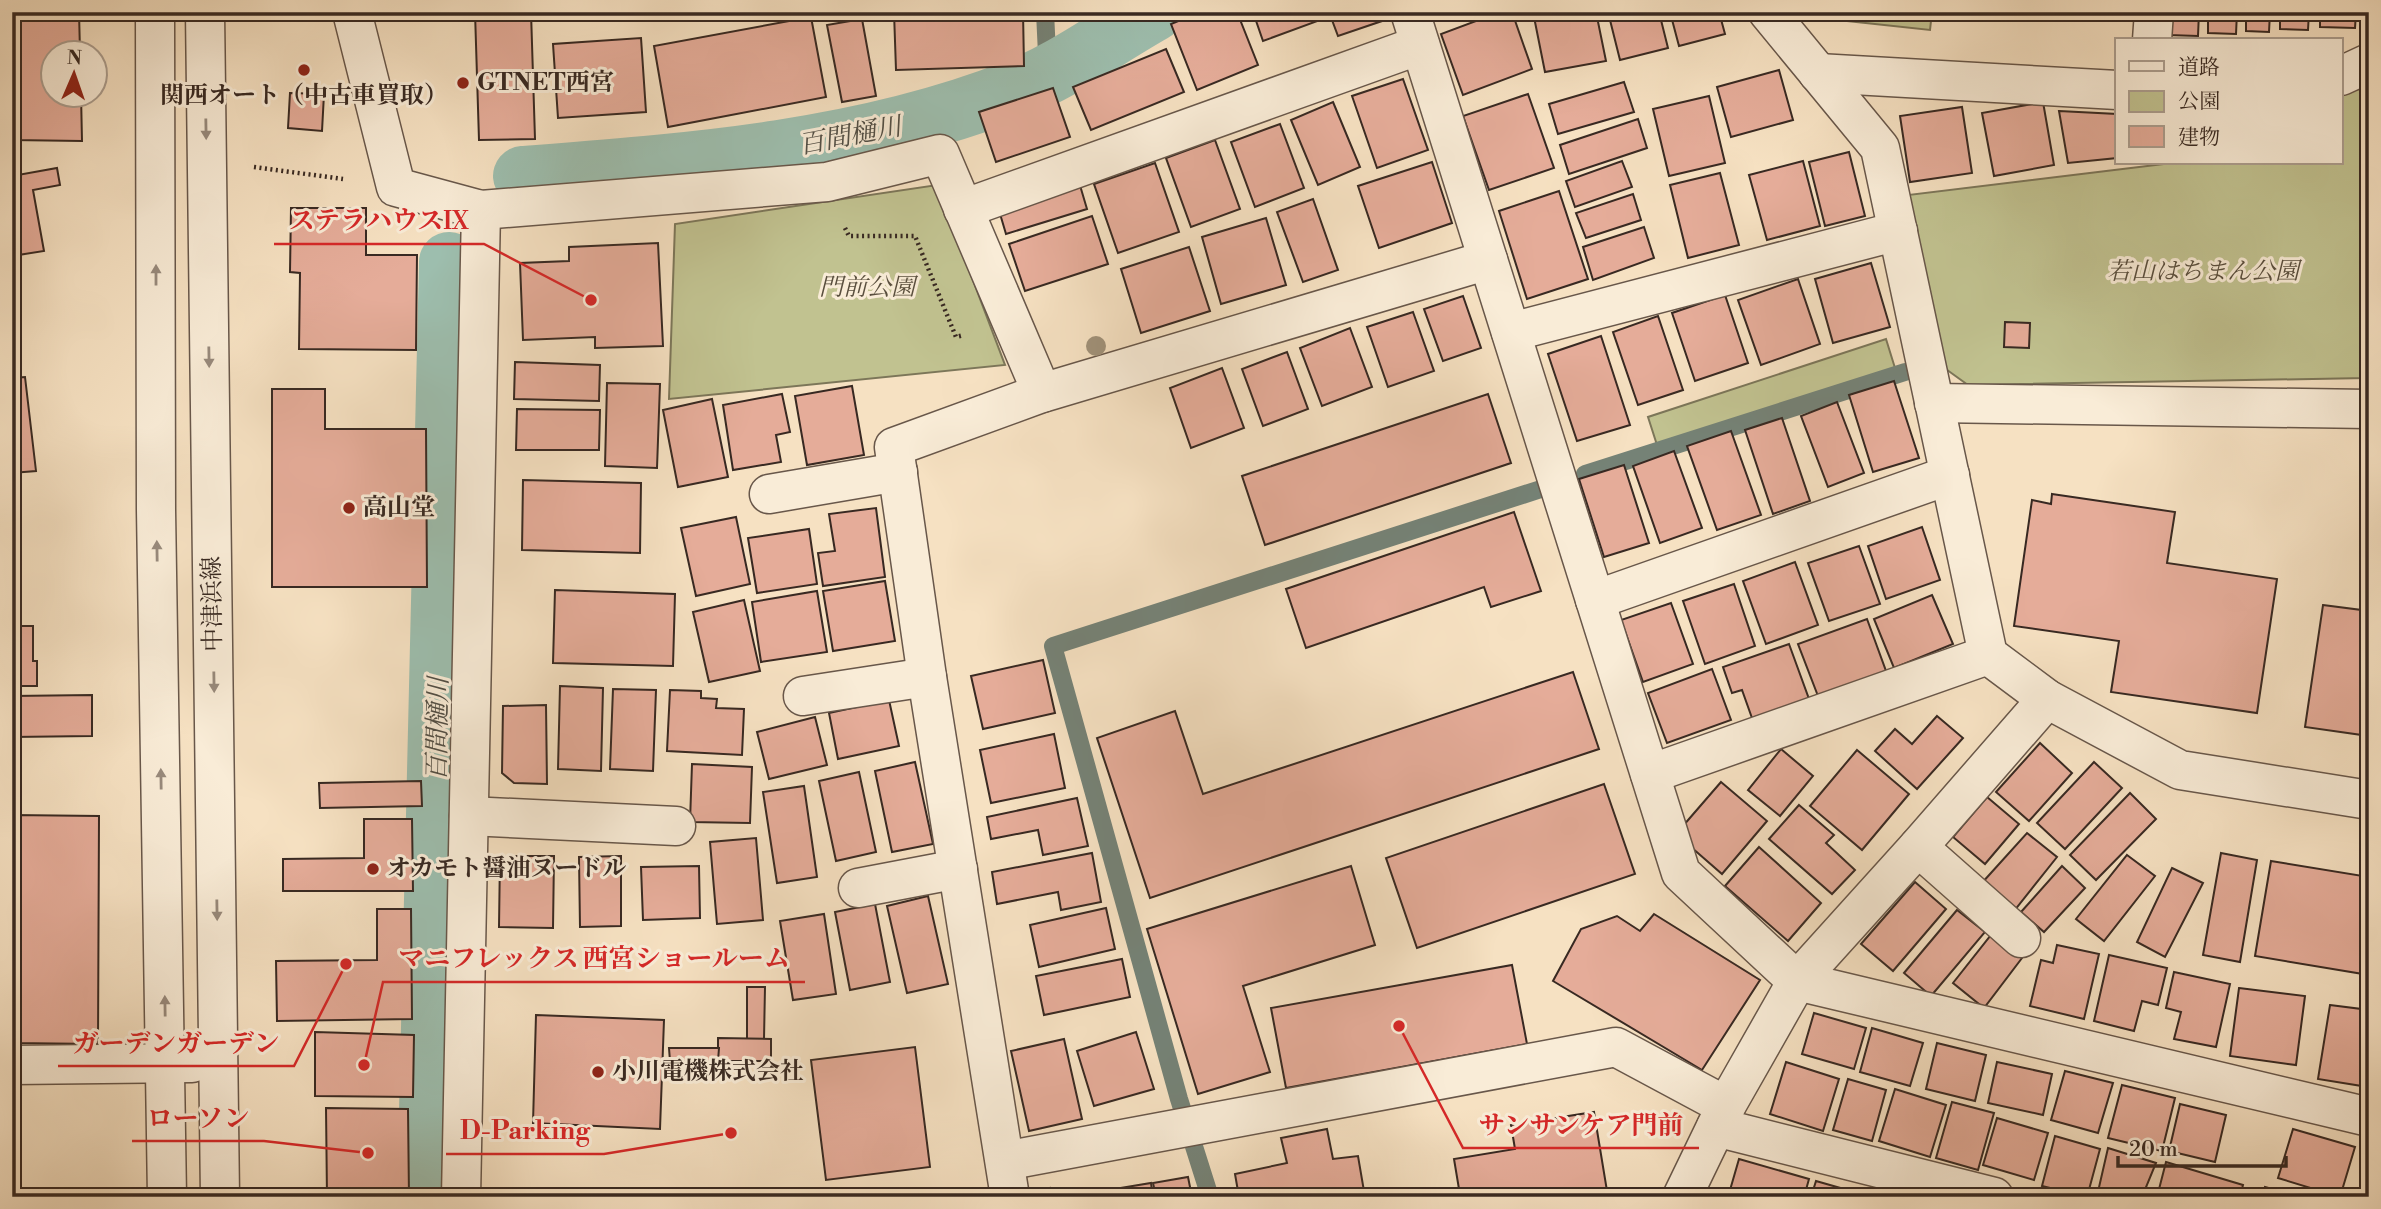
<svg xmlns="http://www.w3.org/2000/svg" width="2381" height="1209" font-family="'Libre Bodoni','Noto Serif JP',serif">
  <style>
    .green { fill: #c1c290; stroke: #7c7659; stroke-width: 2 }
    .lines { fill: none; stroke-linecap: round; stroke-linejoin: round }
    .stream { stroke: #758276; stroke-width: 18 }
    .canal { stroke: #9dbeae; stroke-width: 60 }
    .building { fill: #e5ac99; stroke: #382922; stroke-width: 2 }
    .minor-casing { stroke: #68574a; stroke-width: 41 }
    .path { stroke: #382922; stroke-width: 4.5; stroke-dasharray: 2 3.5; stroke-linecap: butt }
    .minor { stroke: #f9ecd7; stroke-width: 38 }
    .tree { fill: #a09179 }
    .oneway { fill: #988a7c }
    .poi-dot { fill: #8f2418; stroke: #f9ecd7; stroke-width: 2.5 }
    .labels { text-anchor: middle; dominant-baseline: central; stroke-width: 6; stroke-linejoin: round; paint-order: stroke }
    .poi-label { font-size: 24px; font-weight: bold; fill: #382922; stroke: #f9ecd7; text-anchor: start }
    .park-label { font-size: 24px; font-style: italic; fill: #5a4f3e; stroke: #f9ecd7 }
    .street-label { font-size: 24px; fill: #382922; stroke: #f9ecd7 }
    .water-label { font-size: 26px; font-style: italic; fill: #514e45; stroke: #f9ecd7 }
    .leader { fill: none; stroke: #d62828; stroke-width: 2.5 }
    .callout-dot { fill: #d62828; stroke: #f9ecd7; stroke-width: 2.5 }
    .callout-label { font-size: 26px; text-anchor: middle; font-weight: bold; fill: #d62828; stroke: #f9ecd7; stroke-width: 6; stroke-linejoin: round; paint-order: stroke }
  </style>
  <rect width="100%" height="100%" fill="#f6e1c2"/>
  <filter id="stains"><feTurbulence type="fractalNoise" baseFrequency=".00286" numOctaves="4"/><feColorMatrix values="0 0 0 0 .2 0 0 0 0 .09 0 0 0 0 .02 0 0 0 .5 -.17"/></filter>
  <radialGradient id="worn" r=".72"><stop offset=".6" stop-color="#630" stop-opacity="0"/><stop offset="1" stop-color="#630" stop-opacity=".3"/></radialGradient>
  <g class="green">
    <polygon points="1831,12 1932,12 1930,30 1838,20"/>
    <polygon points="2369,87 2369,354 2366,378 1968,385 1943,367 1908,195 2172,163 2341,163 2341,93"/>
    <polygon points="937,185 1005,365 669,399 675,224"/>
    <polygon points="1886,339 1895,368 1657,445 1648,417"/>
  </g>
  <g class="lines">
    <g class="stream">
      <polyline points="1045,12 1048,75"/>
      <polyline points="1585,474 1905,372"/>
      <polyline points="1210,1197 1179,1099 1053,646 1544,488"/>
    </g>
    <g class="canal">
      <path d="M 523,176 C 689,163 858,151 1014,90 C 1063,71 1107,38 1153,12"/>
      <polyline points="427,1197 449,262"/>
    </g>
  </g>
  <g class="building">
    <polygon points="12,12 79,12 80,52 52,52 52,94 81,94 82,141 12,140"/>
    <polygon points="475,12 531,12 535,139 479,140"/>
    <polygon points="894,12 1023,12 1024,66 896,70"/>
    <polygon points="1200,12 1237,12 1258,65 1197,90 1171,24"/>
    <polygon points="1253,12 1321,12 1323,19 1263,41"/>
    <polygon points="1329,12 1379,12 1382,21 1338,36"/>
    <polygon points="1500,12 1512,12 1532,69 1463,95 1441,34"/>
    <polygon points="1533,12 1596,12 1606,61 1545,72"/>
    <polygon points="1608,12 1659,12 1668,48 1620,60"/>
    <polygon points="1670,12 1719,12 1725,34 1679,46"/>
    <polygon points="2169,12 2199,12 2198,36 2168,35"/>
    <polygon points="2208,12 2237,12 2236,34 2208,33"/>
    <polygon points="2246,12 2270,12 2269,32 2246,31"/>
    <polygon points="2280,12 2309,12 2308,30 2280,29"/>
    <polygon points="2320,12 2356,12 2355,28 2320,27"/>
    <polygon points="811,17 826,97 668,127 654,46"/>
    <polygon points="862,19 876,96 842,102 827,25"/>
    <polygon points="641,38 646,112 558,118 553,44"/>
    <polygon points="1166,49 1184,92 1091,130 1073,87"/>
    <polygon points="1779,70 1793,120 1731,137 1717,87"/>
    <polygon points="1403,79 1428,150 1377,168 1352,96"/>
    <polygon points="1624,82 1634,112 1558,134 1549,104"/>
    <polygon points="1053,88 1070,137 996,162 979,112"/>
    <polygon points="290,93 324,94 322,131 288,128"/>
    <polygon points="1528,94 1554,168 1489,190 1463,116"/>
    <polygon points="1709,96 1725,163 1669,176 1653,109"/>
    <polygon points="1333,102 1360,167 1318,185 1291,120"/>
    <polygon points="2043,102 2054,165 1994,176 1982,113"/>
    <polygon points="1962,107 1972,173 1910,182 1900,116"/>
    <polygon points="2059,111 2117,114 2117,158 2068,163"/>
    <polygon points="1638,119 1647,148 1569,174 1560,145"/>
    <polygon points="1280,124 1304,188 1255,207 1231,142"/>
    <polygon points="1215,140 1240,209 1191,227 1166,158"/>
    <polygon points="1849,152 1865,216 1825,226 1809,162"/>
    <polygon points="1622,161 1632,187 1575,207 1566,181"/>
    <polygon points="1803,161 1820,226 1767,240 1749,175"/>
    <polygon points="1432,162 1452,223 1379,248 1358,186"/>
    <polygon points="1155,163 1179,232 1118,253 1094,184"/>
    <polygon points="57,168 60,185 33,190 44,251 12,256 12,176"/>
    <polygon points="1720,173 1739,245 1688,258 1670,185"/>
    <polygon points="1079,182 1087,209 1006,234 998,207"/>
    <polygon points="1559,191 1588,279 1527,299 1499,211"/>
    <polygon points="1633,194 1641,220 1586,238 1576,213"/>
    <polygon points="1313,199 1338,270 1303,282 1277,212"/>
    <polygon points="291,208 366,208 366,255 417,255 416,350 299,349 300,273 290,272"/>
    <polygon points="1092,216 1108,264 1025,291 1009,244"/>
    <polygon points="1266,218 1286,285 1221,304 1202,237"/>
    <polygon points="1644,227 1654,258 1593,280 1583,247"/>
    <polygon points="658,243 663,346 595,348 595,337 523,340 520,263 569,261 569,247"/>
    <polygon points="1189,247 1210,311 1141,333 1121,269"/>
    <polygon points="1871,263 1890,327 1833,343 1815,279"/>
    <polygon points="1798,279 1820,344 1761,365 1738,300"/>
    <polygon points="1725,295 1748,363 1695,381 1672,313"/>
    <polygon points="1463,296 1481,348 1443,361 1424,309"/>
    <polygon points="1413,312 1434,371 1388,387 1367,327"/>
    <polygon points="1658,316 1683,390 1638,405 1613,332"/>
    <polygon points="2005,322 2030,323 2029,348 2004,347"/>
    <polygon points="1350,328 1372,387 1322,406 1300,348"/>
    <polygon points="1601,336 1630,425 1577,441 1548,354"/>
    <polygon points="1287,352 1308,409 1263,426 1242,369"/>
    <polygon points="515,362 600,365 599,401 514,399"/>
    <polygon points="1222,368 1244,428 1191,448 1170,388"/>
    <polygon points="25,377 36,471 12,473 12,378"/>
    <polygon points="1894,381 1919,458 1873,472 1849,395"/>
    <polygon points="607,383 660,384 657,468 605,466"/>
    <polygon points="852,386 864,455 807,465 795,396"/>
    <polygon points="272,389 325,389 325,429 426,429 427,587 272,587"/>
    <polygon points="782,394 790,432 776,435 781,462 733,470 723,405"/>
    <polygon points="1488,394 1511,463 1265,545 1242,476"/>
    <polygon points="712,399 728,477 678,487 663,410"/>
    <polygon points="1837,402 1864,473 1828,487 1801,416"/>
    <polygon points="517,409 600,410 599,450 516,450"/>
    <polygon points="1782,418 1810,501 1773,514 1745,430"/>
    <polygon points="1731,431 1761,515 1717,530 1687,446"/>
    <polygon points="1674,451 1702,528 1660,543 1633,466"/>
    <polygon points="1624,465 1649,543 1604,557 1579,479"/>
    <polygon points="523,480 641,483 640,553 522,550"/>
    <polygon points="2052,494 2175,512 2167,563 2277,579 2257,713 2111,692 2119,641 2014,626 2032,500 2051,504"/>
    <polygon points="876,508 885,577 823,586 818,553 835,551 829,514"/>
    <polygon points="1514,512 1541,591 1491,607 1484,587 1306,648 1286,589"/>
    <polygon points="736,517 750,584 696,596 681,528"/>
    <polygon points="1922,527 1940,580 1886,599 1868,546"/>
    <polygon points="809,529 817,584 757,593 748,538"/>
    <polygon points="1859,546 1880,604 1829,621 1808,563"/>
    <polygon points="1795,562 1818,625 1766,644 1743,581"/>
    <polygon points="885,581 895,641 833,651 823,591"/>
    <polygon points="1734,584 1755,646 1705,664 1683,601"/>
    <polygon points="555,590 675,594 673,666 553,663"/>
    <polygon points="817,591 827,652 761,662 752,602"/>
    <polygon points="1932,595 1953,644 1894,668 1874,619"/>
    <polygon points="744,600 760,671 709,682 693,612"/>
    <polygon points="1671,603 1693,664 1643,682 1621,620"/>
    <polygon points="2323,605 2369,611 2369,736 2305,727"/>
    <polygon points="1867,619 1886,671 1818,696 1798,644"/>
    <polygon points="12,626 33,626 33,661 37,661 37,686 12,686"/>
    <polygon points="1789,644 1809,699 1752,718 1742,690 1732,693 1723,667"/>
    <polygon points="1043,660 1055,713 983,729 971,676"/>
    <polygon points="1712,669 1731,720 1667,743 1648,693"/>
    <polygon points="1573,672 1599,749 1150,898 1097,738 1175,711 1203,794"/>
    <polygon points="560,686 603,688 601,771 558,769"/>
    <polygon points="613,689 656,690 653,771 610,769"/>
    <polygon points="670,690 701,691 701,698 717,699 716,708 744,709 742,755 667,751"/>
    <polygon points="92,695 92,736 12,737 12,696"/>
    <polygon points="889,700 899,746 838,759 829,713"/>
    <polygon points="546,705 547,784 514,783 502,773 503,706"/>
    <polygon points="1937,716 1963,738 1917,789 1875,751 1895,729 1912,744"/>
    <polygon points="815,717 827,765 769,779 757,732"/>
    <polygon points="1054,734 1065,788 991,803 980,750"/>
    <polygon points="2040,743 2072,773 2029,821 1996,792"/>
    <polygon points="1781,749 1813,776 1780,816 1748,790"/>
    <polygon points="1857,750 1909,794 1862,850 1810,806"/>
    <polygon points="915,762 933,844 892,852 875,771"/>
    <polygon points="2094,762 2122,788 2065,849 2037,823"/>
    <polygon points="692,764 752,767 750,823 690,822"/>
    <polygon points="859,772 876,852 836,861 819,781"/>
    <polygon points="421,781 422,806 320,808 319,783"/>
    <polygon points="1721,782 1767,821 1722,874 1676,834"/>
    <polygon points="1604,784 1635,874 1417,948 1386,858"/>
    <polygon points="804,786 817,877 777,883 763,792"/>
    <polygon points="2130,793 2156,819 2096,880 2070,855"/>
    <polygon points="1987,797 2019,824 1985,864 1953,837"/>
    <polygon points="1077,798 1088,846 1043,855 1038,830 991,839 987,817"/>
    <polygon points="1799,805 1834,835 1826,843 1855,870 1832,894 1769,839"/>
    <polygon points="12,815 99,816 98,1044 12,1043"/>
    <polygon points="364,819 412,819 413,891 283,891 283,859 364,858"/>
    <polygon points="2027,833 2057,857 2014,911 1981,884"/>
    <polygon points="756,838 763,920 717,924 710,842"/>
    <polygon points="1759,847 1821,903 1788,941 1725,886"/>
    <polygon points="1092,853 1101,902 1061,910 1058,892 997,904 992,872"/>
    <polygon points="2221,853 2257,860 2240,962 2203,955"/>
    <polygon points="2127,855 2155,876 2104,941 2076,919"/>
    <polygon points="500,856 554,856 553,928 499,927"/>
    <polygon points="621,856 621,926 580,927 579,857"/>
    <polygon points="2271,861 2369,877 2369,975 2255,956"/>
    <polygon points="699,866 700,918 643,920 641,867"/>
    <polygon points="1351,866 1375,945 1243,986 1270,1072 1198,1094 1147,929"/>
    <polygon points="2062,866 2085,888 2044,932 2021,912"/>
    <polygon points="2172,868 2203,883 2165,957 2137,942"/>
    <polygon points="1915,882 1946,909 1893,971 1861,944"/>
    <polygon points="928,896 948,984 907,993 887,906"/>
    <polygon points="875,904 890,982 850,990 835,912"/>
    <polygon points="1106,908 1115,949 1039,967 1030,925"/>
    <polygon points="377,909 411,909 412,1019 277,1021 276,961 377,960"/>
    <polygon points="1957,910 1985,932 1931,996 1904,973"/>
    <polygon points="824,914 836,994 793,1000 780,921"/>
    <polygon points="1654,914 1760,980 1702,1070 1553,981 1581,929 1617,916 1640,931"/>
    <polygon points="1991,935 2022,958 1984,1008 1953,983"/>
    <polygon points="2057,945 2099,954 2084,1019 2030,1006 2041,960 2053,963"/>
    <polygon points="2109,955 2167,968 2158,1005 2142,1001 2134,1031 2094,1021"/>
    <polygon points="1122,959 1130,997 1044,1015 1036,976"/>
    <polygon points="1512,965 1527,1044 1286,1088 1271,1008"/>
    <polygon points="2174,972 2230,984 2216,1047 2174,1039 2181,1012 2166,1008"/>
    <polygon points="747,987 765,987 764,1039 747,1039"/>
    <polygon points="2239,988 2305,996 2296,1065 2230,1056"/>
    <polygon points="2330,1005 2369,1010 2368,1087 2318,1079"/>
    <polygon points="1814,1013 1866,1028 1854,1069 1802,1054"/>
    <polygon points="536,1015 664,1020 660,1129 533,1123"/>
    <polygon points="1872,1028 1923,1043 1910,1086 1860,1072"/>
    <polygon points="315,1032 414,1035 413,1097 315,1096"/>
    <polygon points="1136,1032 1154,1089 1094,1106 1077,1051"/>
    <polygon points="718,1038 771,1039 771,1061 718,1061"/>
    <polygon points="1064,1039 1082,1119 1029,1131 1011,1051"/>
    <polygon points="1937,1043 1986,1055 1975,1101 1926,1089"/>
    <polygon points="915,1047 930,1167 826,1180 811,1060"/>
    <polygon points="669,1048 719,1048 718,1061 670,1061"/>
    <polygon points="1786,1062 1839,1079 1823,1131 1770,1114"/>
    <polygon points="1997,1062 2052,1074 2043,1115 1988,1103"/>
    <polygon points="2065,1071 2113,1083 2098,1133 2051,1120"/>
    <polygon points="1848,1079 1886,1090 1872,1141 1833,1130"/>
    <polygon points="2122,1085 2175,1098 2162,1151 2108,1138"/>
    <polygon points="1895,1089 1946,1105 1930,1157 1879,1141"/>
    <polygon points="1952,1102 1994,1113 1978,1170 1936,1158"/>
    <polygon points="2180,1104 2226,1115 2215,1162 2169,1151"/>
    <polygon points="326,1108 408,1109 409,1197 327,1197"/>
    <polygon points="1594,1112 1608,1197 1425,1197 1425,1194 1459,1189 1454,1159 1515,1149 1511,1125"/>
    <polygon points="1997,1118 2048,1133 2034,1180 1983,1165"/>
    <polygon points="1327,1129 1333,1159 1358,1156 1365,1197 1239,1197 1235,1174 1287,1163 1281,1138"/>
    <polygon points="2293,1129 2355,1147 2340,1197 2278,1178"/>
    <polygon points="2055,1136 2100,1149 2087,1197 2042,1186"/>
    <polygon points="2108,1148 2156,1163 2142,1197 2097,1196"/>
    <polygon points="1739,1159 1809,1179 1804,1197 1728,1197"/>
    <polygon points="2166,1162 2243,1185 2240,1197 2157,1197"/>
    <polygon points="2369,1166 2369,1197 2361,1197"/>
    <polygon points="1188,1177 1192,1197 1156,1197 1153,1183"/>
    <polygon points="1816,1181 1872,1197 1811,1197"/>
    <polygon points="1151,1183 1153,1197 1115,1197 1114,1189"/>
    <polygon points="2265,1187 2302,1197 2263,1197"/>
    <polygon points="1050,1188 1052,1197 1029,1197 1028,1192"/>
  </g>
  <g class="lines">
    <g class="minor-casing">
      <g id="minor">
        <polyline points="155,12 156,510 167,1197"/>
        <polyline points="205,12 220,1197"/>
        <polyline points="352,12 396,187 481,210 827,182 940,154 1042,393"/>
        <polyline points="1410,12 1681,873 1797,981 2369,1117"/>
        <polyline points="1768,12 1880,148 1988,655 2047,699 2180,770 2369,800"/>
        <polyline points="2152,40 2154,12"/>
        <polyline points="1818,73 2117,90"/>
        <polyline points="2341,76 2369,63"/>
        <polyline points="963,209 1420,45"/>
        <polyline points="1511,332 1898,231"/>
        <polyline points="1934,403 2369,409"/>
        <polyline points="769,494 898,472"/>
        <polyline points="1595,600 1950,475"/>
        <polyline points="803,696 927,677"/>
        <polyline points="1650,774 1988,655"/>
        <polyline points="469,816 676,826"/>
        <polyline points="1918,847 2021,938"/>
        <polyline points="858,888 958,869"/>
        <polyline points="12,1065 192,1063"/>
        <polyline points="1716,1127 1994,1197"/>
        <polyline points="1005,1161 1616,1047 1726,1106"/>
        <polyline points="461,1197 481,210"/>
        <polyline points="1010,1197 927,677 894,447 1042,393 1488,260"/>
        <polyline points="1682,1197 1726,1106 1797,981 1918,847 2047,699"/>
      </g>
    </g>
    <g class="path">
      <polyline points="254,167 343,179"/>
      <polyline points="845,228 849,236 915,236 956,337 964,335"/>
    </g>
    <use href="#minor" class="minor"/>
  </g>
  <circle class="tree" cx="1096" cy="346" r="10"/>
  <defs><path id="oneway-solid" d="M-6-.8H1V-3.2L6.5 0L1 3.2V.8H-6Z" transform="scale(1.75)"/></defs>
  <g class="oneway">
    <use href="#oneway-solid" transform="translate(206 129) rotate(89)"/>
    <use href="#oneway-solid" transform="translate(156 275) rotate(-90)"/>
    <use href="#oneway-solid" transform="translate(209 357) rotate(89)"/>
    <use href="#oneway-solid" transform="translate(157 551) rotate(-91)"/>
    <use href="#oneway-solid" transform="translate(214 682) rotate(89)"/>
    <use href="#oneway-solid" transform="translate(161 779) rotate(-91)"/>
    <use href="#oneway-solid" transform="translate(217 910) rotate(89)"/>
    <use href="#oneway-solid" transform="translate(165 1006) rotate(-91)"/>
  </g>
  <g class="poi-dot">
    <circle cx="304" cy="70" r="7"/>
    <circle cx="463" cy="83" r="7"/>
    <circle cx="349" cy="508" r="7"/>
    <circle cx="373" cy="869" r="7"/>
    <circle cx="598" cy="1072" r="7"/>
  </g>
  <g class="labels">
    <g class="poi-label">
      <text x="477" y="83">GTNET西宮</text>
      <text x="304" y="96" text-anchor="middle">関西オート（中古車買取）</text>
      <text x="363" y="508">高山堂</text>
      <text x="387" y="869">オカモト醤油ヌードル</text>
      <text x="612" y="1072">小川電機株式会社</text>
    </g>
    <g class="park-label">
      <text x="2203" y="272">若山はちまん公園</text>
      <text x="867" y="288">門前公園</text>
    </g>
    <g class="street-label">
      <text transform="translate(213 604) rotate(-91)">中津浜線</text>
    </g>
    <g class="water-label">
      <text transform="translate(850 136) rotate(-11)">百間樋川</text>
      <text transform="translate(438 729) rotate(-89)">百間樋川</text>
    </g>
  </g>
  <path class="leader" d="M591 300L484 244H274M364 1065L383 982H805M346 964L294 1066H58M368 1153L264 1141H132M1399 1026L1463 1148H1699M731 1133L604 1154H446"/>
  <g class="callout-dot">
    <circle cx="591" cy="300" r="7"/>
    <circle cx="364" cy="1065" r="7"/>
    <circle cx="346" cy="964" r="7"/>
    <circle cx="368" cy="1153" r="7"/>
    <circle cx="1399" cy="1026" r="7"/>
    <circle cx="731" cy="1133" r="7"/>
  </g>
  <g class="callout-label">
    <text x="379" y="229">ステラハウスⅨ</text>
    <text x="594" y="967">マニフレックス 西宮ショールーム</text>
    <text x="176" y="1052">ガーデンガーデン</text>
    <text x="198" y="1127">ローソン</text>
    <text x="1581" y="1134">サンサンケア門前</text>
    <text x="525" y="1139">D-Parking</text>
  </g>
  <rect width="2381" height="1209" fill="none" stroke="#f6e1c2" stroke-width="42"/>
  <rect x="14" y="14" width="2353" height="1181" fill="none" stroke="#382922" stroke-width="3.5"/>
  <rect x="21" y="21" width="2339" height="1167" fill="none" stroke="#382922" stroke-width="2"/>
  <rect x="2115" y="38" width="228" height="126" fill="#f9ecd7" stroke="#ac9e8f" stroke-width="2"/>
  <rect x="2129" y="61" width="35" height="10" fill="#f9ecd7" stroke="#ac9e8f" stroke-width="2"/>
  <text x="2178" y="74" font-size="21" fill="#382922">道路</text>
  <rect x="2129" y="91" width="35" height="21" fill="#c1c290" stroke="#ac9e8f" stroke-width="2"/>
  <text x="2178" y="108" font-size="21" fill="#382922">公園</text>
  <rect x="2129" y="126" width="35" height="21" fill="#e5ac99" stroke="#ac9e8f" stroke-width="2"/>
  <text x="2178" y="144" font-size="21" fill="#382922">建物</text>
  <g transform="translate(74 74) rotate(2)"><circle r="33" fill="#f9ecd7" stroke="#ac9e8f" stroke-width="2"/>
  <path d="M0-5L12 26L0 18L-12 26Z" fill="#8f2418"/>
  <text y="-10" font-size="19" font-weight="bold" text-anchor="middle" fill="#382922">N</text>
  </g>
  <path d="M2118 1156v10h168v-10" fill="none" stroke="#382922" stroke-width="3.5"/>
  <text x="2129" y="1156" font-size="21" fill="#382922" stroke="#f9ecd7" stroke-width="5" paint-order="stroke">20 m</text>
  <rect width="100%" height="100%" filter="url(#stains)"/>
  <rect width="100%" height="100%" fill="url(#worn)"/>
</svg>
